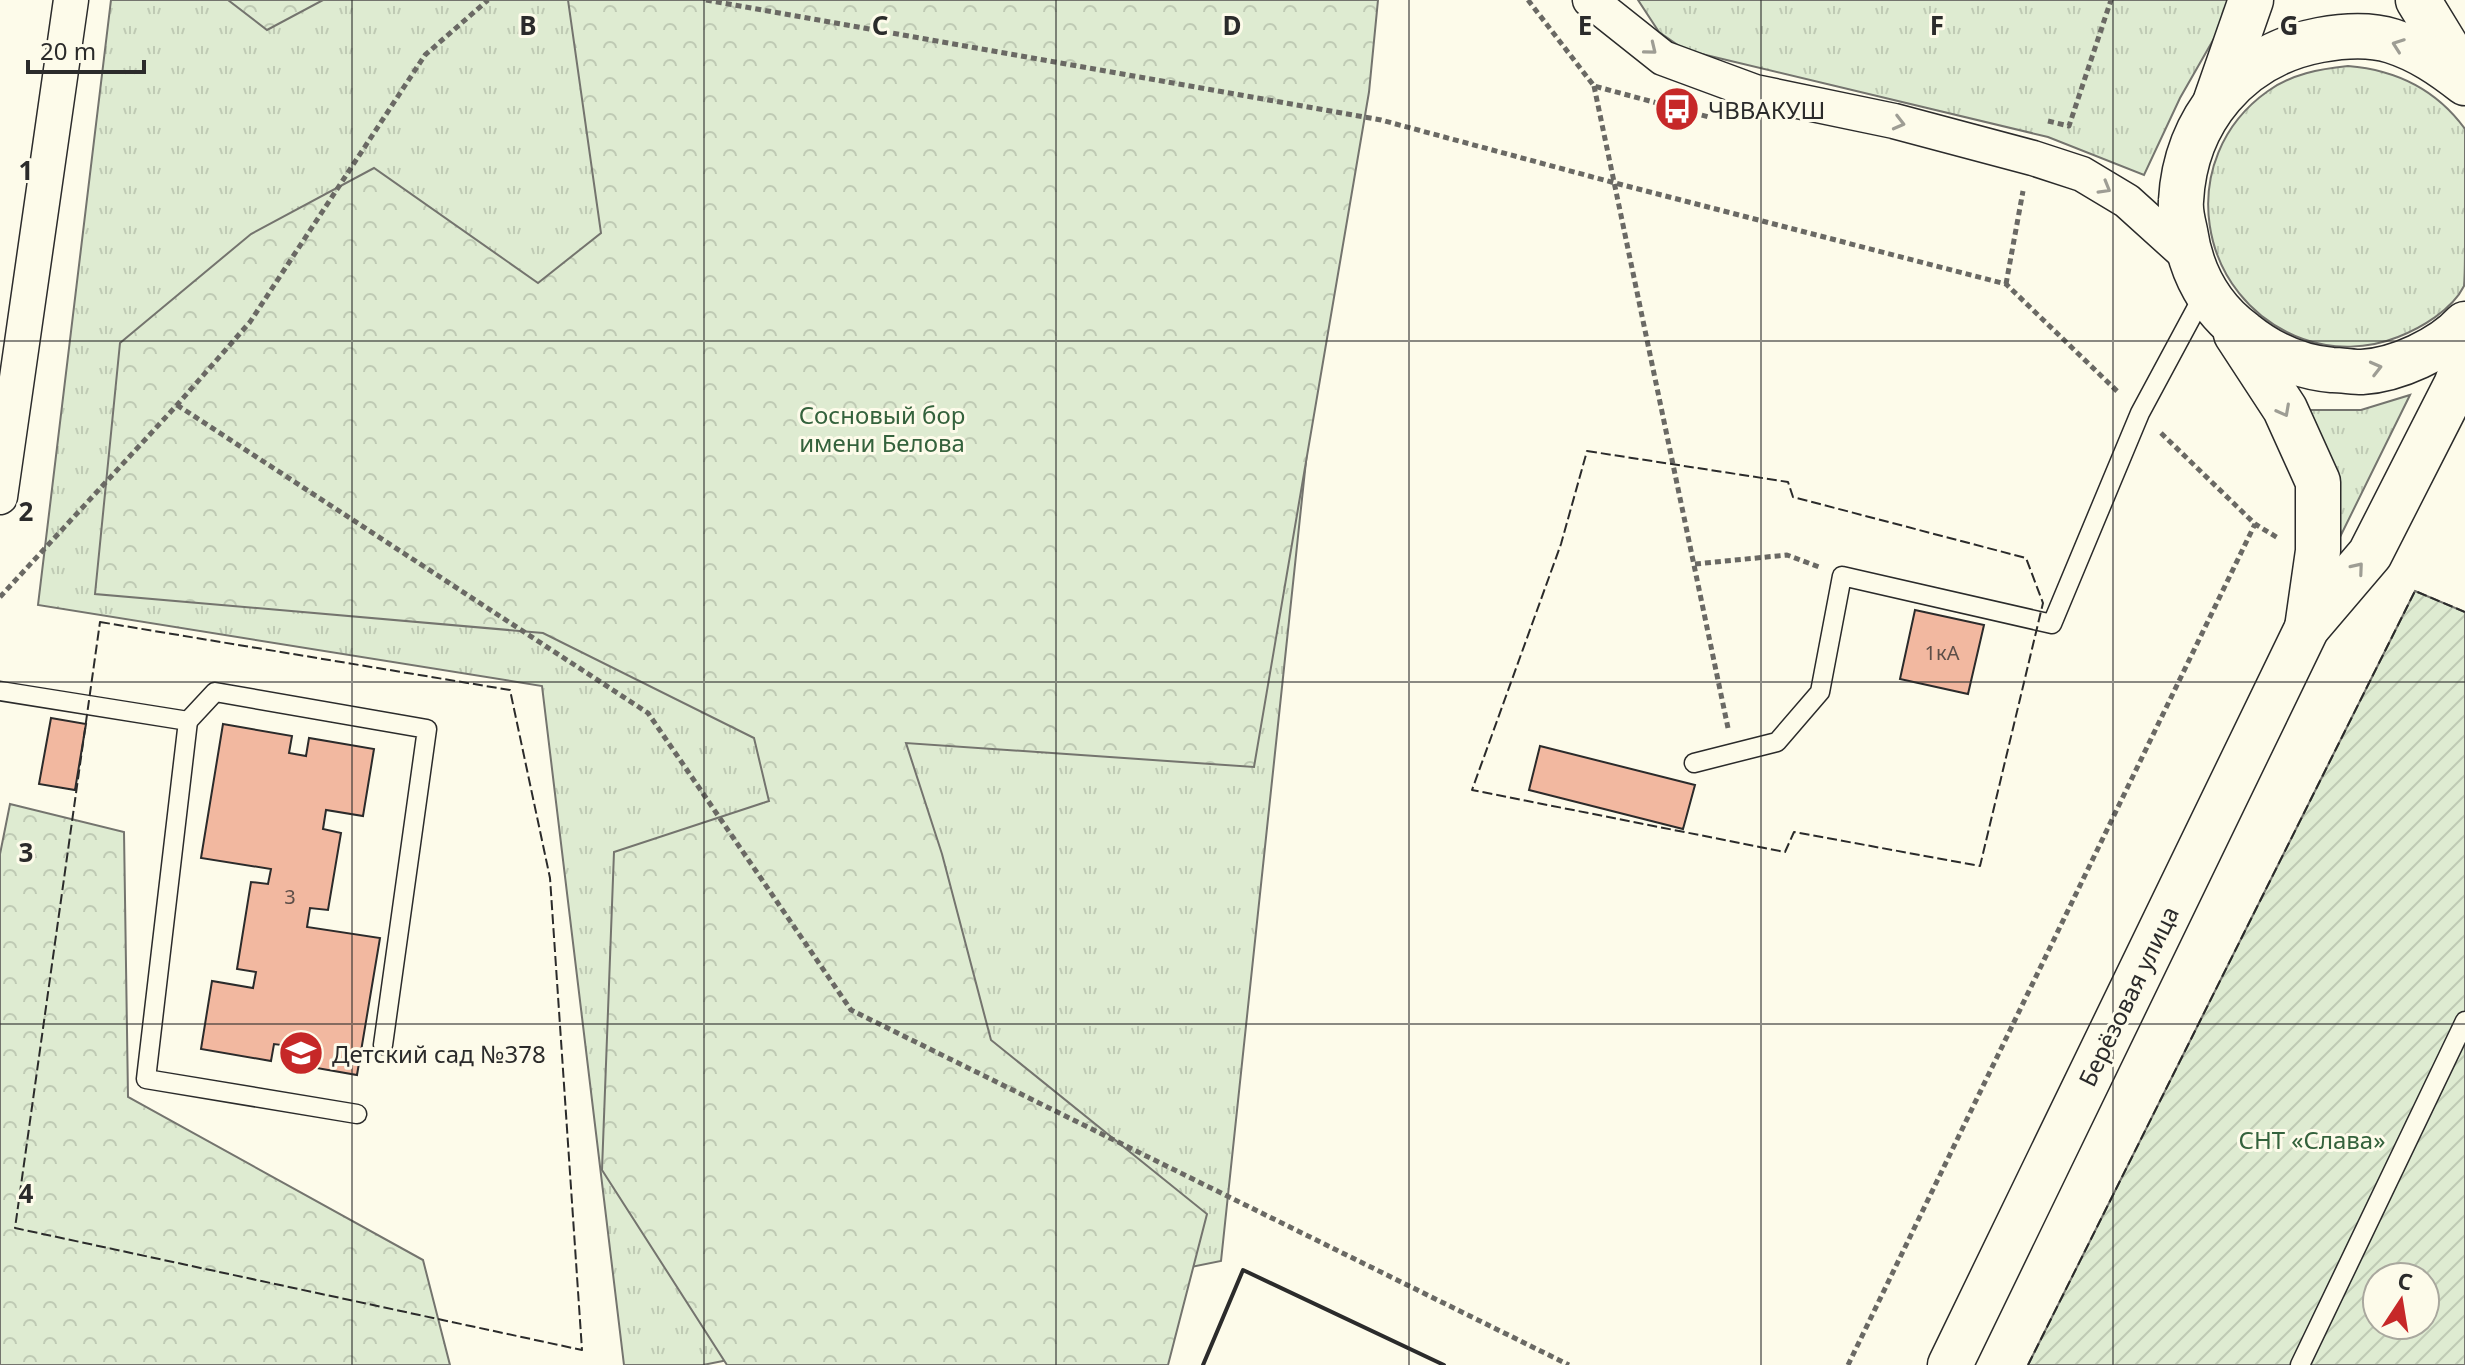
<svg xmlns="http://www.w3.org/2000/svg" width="2465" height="1365" font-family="'Noto Sans',sans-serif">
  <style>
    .grass { fill: url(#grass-tufts); stroke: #74746e; stroke-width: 2 }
    .forest { fill: url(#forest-crowns); stroke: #74746e; stroke-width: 2 }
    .garden { fill: url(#garden-furrows); stroke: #74746e; stroke-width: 2; fill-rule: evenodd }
    .building { fill: #f2b8a0; stroke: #2b2b2b; stroke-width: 2 }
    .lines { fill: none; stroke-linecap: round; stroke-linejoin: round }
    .service-casing { stroke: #2b2b2b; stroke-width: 21 }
    .minor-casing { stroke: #2b2b2b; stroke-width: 37 }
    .tertiary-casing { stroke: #2b2b2b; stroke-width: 47 }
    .secondary-casing { stroke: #2b2b2b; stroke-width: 47 }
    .path { stroke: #6a6964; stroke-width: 5; stroke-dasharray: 6 4; stroke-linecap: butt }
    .service { stroke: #fdfbea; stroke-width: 18 }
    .minor { stroke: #fdfbea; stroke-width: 34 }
    .tertiary { stroke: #fdfbea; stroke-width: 44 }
    .secondary { stroke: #fdfbea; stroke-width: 44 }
    .fence { stroke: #2b2b2b; stroke-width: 2; stroke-dasharray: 10 4; stroke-linecap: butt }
    .wall { stroke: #2b2b2b; stroke-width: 4 }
    .oneway { stroke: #9e9d94 }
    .grid { fill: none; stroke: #2b2b2b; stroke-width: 2; stroke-opacity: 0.55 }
    .labels { text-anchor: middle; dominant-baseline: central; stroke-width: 6; stroke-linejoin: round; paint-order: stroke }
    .number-label { font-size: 20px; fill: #5d4e48 }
    .poi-label { font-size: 24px; fill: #2b2b2b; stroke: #fdfbea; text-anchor: start }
    .park-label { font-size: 24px; fill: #34623c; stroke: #fdfbea }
    .street-label { font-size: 24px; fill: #2b2b2b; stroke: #fdfbea }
    .grid-label { font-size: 26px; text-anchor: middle; font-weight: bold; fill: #2b2b2b; stroke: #fdfbea; stroke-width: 6; stroke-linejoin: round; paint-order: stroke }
  </style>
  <defs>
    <pattern id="grass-tufts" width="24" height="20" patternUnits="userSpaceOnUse" patternTransform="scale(2)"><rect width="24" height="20" fill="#deebd1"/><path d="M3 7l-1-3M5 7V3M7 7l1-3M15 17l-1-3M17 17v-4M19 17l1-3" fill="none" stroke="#bfcab4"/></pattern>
    <pattern id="forest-crowns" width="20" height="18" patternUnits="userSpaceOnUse" patternTransform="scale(2)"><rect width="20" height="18" fill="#deebd1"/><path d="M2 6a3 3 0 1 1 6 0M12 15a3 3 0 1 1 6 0" fill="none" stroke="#bfcab4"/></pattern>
    <pattern id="garden-furrows" width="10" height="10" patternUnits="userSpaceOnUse" patternTransform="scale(2)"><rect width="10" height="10" fill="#deebd1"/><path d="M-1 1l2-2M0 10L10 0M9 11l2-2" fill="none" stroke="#bfcab4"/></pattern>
  </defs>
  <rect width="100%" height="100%" fill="#fdfbea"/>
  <g class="grass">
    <polygon points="111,0 1355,0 1221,1261 703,1365 624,1365 542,686 38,605"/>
    <polygon points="1638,0 2236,0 2180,98 2144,175 2048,137 1685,50 1659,32"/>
    <path d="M 2348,66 C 2396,70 2436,89 2465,129 C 2465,167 2465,206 2465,244 C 2465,256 2465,275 2464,286 C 2452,310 2421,328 2398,337 C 2368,349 2333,350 2303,339 C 2196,300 2173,158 2268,91 C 2292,74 2319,69 2348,66 Z"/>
    <polygon points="2410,395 2341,535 2329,459 2302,410 2361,410"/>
  </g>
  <g class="forest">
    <polygon points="228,0 323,0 267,30"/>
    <polygon points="568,0 1378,0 1369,92 1254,767 906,743 942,854 991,1040 1207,1214 1168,1365 727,1365 602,1170 614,852 769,801 754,738 543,633 95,594 120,343 251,234 374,168 538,283 601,233"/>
    <polygon points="10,804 124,832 128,1097 423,1260 450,1365 0,1365 0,854"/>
  </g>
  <path class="garden" d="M 2415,591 L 2465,612 L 2465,1365 L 2028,1365 ZM 2377,1277 L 2425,1277 L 2425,1325 L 2377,1325 Z"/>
  <g class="building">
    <polygon points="1915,610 1984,625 1968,694 1900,679"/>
    <polygon points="51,718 86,724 75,790 39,784"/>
    <polygon points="223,724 292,736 289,753 306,756 309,738 374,749 363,816 326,810 323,829 341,833 328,910 310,908 307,927 380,938 357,1075 288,1063 290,1046 274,1044 271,1061 201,1049 212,981 253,988 256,972 237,969 251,882 268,884 271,869 201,858"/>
    <polygon points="1540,746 1695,785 1683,829 1529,790"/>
  </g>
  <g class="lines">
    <g class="service-casing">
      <g id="service">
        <polyline points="0,691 188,721 146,1079 357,1114"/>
        <polyline points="188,721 215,692 427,729 383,1045"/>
        <polyline points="1694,763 1777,742 1820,692 1842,576 2052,624 2140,413 2204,294"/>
        <polyline points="2300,1365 2465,1021"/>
      </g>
    </g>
    <g class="minor-casing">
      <g id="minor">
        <polyline points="1590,0 1663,58 1755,92 1894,121 2033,158 2082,174 2127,201 2189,257"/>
        <polyline points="0,497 71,0"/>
      </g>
    </g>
    <g class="tertiary-casing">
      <g id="tertiary">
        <polyline points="2418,0 2465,77"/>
        <polyline points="2216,100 2251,0"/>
      </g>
    </g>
    <g class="secondary-casing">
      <g id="secondary">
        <path d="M 2465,83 C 2442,65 2420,50 2392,41 C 2370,34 2342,36 2320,40 C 2239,55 2185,120 2181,201 C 2180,211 2183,222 2185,231 C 2191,272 2210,308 2244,333 C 2270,354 2298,367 2332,370 C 2342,370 2353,372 2362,372 C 2397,370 2442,349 2465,324"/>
        <polyline points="2236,334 2285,409 2318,482 2318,551 2307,628"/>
        <polyline points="1950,1365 2307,628 2370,554 2456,385 2465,361"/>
      </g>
    </g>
    <g class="path">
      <polyline points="706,0 1381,120 1615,183 2006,284 2119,393"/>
      <polyline points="1528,0 1594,86 1709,117"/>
      <polyline points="1594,86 1728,728"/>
      <polyline points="2048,121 2069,126 2111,0"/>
      <polyline points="2006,284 2023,191"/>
      <polyline points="177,405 648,713 851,1010 1569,1365"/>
      <polyline points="2161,433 2255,524 2278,538"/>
      <polyline points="1695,564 1787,555 1819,567"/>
      <polyline points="0,597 177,405 250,322 425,55 488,0"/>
      <polyline points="1848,1365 2255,524"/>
    </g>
    <use href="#service" class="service"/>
    <use href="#minor" class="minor"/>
    <use href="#tertiary" class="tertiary"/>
    <use href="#secondary" class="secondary"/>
    <g class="fence">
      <polygon points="1587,451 1788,482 1793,497 2026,558 2043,603 1980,866 1794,832 1785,852 1472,790 1561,544"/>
      <polygon points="100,622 510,690 550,878 582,1350 15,1228"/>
      <polyline points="2028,1365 2415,591 2465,612"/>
    </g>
    <polyline class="wall" points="1203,1365 1243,1270 1444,1365"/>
  </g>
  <defs><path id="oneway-chevron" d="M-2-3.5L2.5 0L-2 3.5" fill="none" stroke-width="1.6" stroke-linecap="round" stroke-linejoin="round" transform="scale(2)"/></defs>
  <g class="oneway">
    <use href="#oneway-chevron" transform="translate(2398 45) rotate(-160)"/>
    <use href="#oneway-chevron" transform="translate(1651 49) rotate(39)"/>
    <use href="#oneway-chevron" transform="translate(1899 123) rotate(14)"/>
    <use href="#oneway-chevron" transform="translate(2105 188) rotate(30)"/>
    <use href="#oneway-chevron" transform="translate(2376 368) rotate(-14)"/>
    <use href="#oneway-chevron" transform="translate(2284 411) rotate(62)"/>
    <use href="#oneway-chevron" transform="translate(2358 568) rotate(-50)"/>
  </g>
  <path class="grid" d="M 352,0 L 352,1365M 704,0 L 704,1365M 1056,0 L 1056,1365M 1409,0 L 1409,1365M 1761,0 L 1761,1365M 2113,0 L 2113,1365M 0,341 L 2465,341M 0,682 L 2465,682M 0,1024 L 2465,1024"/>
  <defs>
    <g id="bus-disc" transform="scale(2.3)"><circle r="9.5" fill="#c62828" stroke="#fdfbea"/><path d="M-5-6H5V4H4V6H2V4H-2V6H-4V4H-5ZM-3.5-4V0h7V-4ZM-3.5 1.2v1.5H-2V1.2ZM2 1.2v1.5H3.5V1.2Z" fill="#fff"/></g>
    <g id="school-disc" transform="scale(2.3)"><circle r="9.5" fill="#c62828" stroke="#fdfbea"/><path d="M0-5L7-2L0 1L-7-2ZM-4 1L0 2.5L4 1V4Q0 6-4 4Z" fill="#fff"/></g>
  </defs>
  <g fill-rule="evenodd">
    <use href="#bus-disc" x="1677" y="109"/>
    <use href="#school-disc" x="301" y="1053"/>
  </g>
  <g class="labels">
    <g class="number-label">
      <text x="1942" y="652">1кА</text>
      <text x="290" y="896">3</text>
    </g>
    <g class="poi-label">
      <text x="1708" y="109">ЧВВАКУШ</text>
      <text x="332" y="1053">Детский сад №378</text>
    </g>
    <g class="park-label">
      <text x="882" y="414">Сосновый бор<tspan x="882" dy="28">имени Белова</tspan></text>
      <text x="2312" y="1139">СНТ «Слава»</text>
    </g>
    <g class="street-label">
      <text transform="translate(2128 996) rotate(-64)">Берёзовая улица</text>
    </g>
  </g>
  <g class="grid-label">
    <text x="528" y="35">B</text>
    <text x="880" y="35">C</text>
    <text x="1232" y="35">D</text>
    <text x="1585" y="35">E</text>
    <text x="1937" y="35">F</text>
    <text x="2289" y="35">G</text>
    <text x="26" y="180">1</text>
    <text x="26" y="521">2</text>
    <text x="26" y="862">3</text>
    <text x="26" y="1203">4</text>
  </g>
  <g transform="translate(2401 1301) rotate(12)"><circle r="38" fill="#fdfbea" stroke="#a9a89e" stroke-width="2"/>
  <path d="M0-6L14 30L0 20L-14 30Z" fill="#c62828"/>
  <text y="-12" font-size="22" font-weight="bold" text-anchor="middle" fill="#2b2b2b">С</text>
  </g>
  <path d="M28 60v12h116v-12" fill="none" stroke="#2b2b2b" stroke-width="4"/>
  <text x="40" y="60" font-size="24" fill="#2b2b2b" stroke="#fdfbea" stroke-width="6" paint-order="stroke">20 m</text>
</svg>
